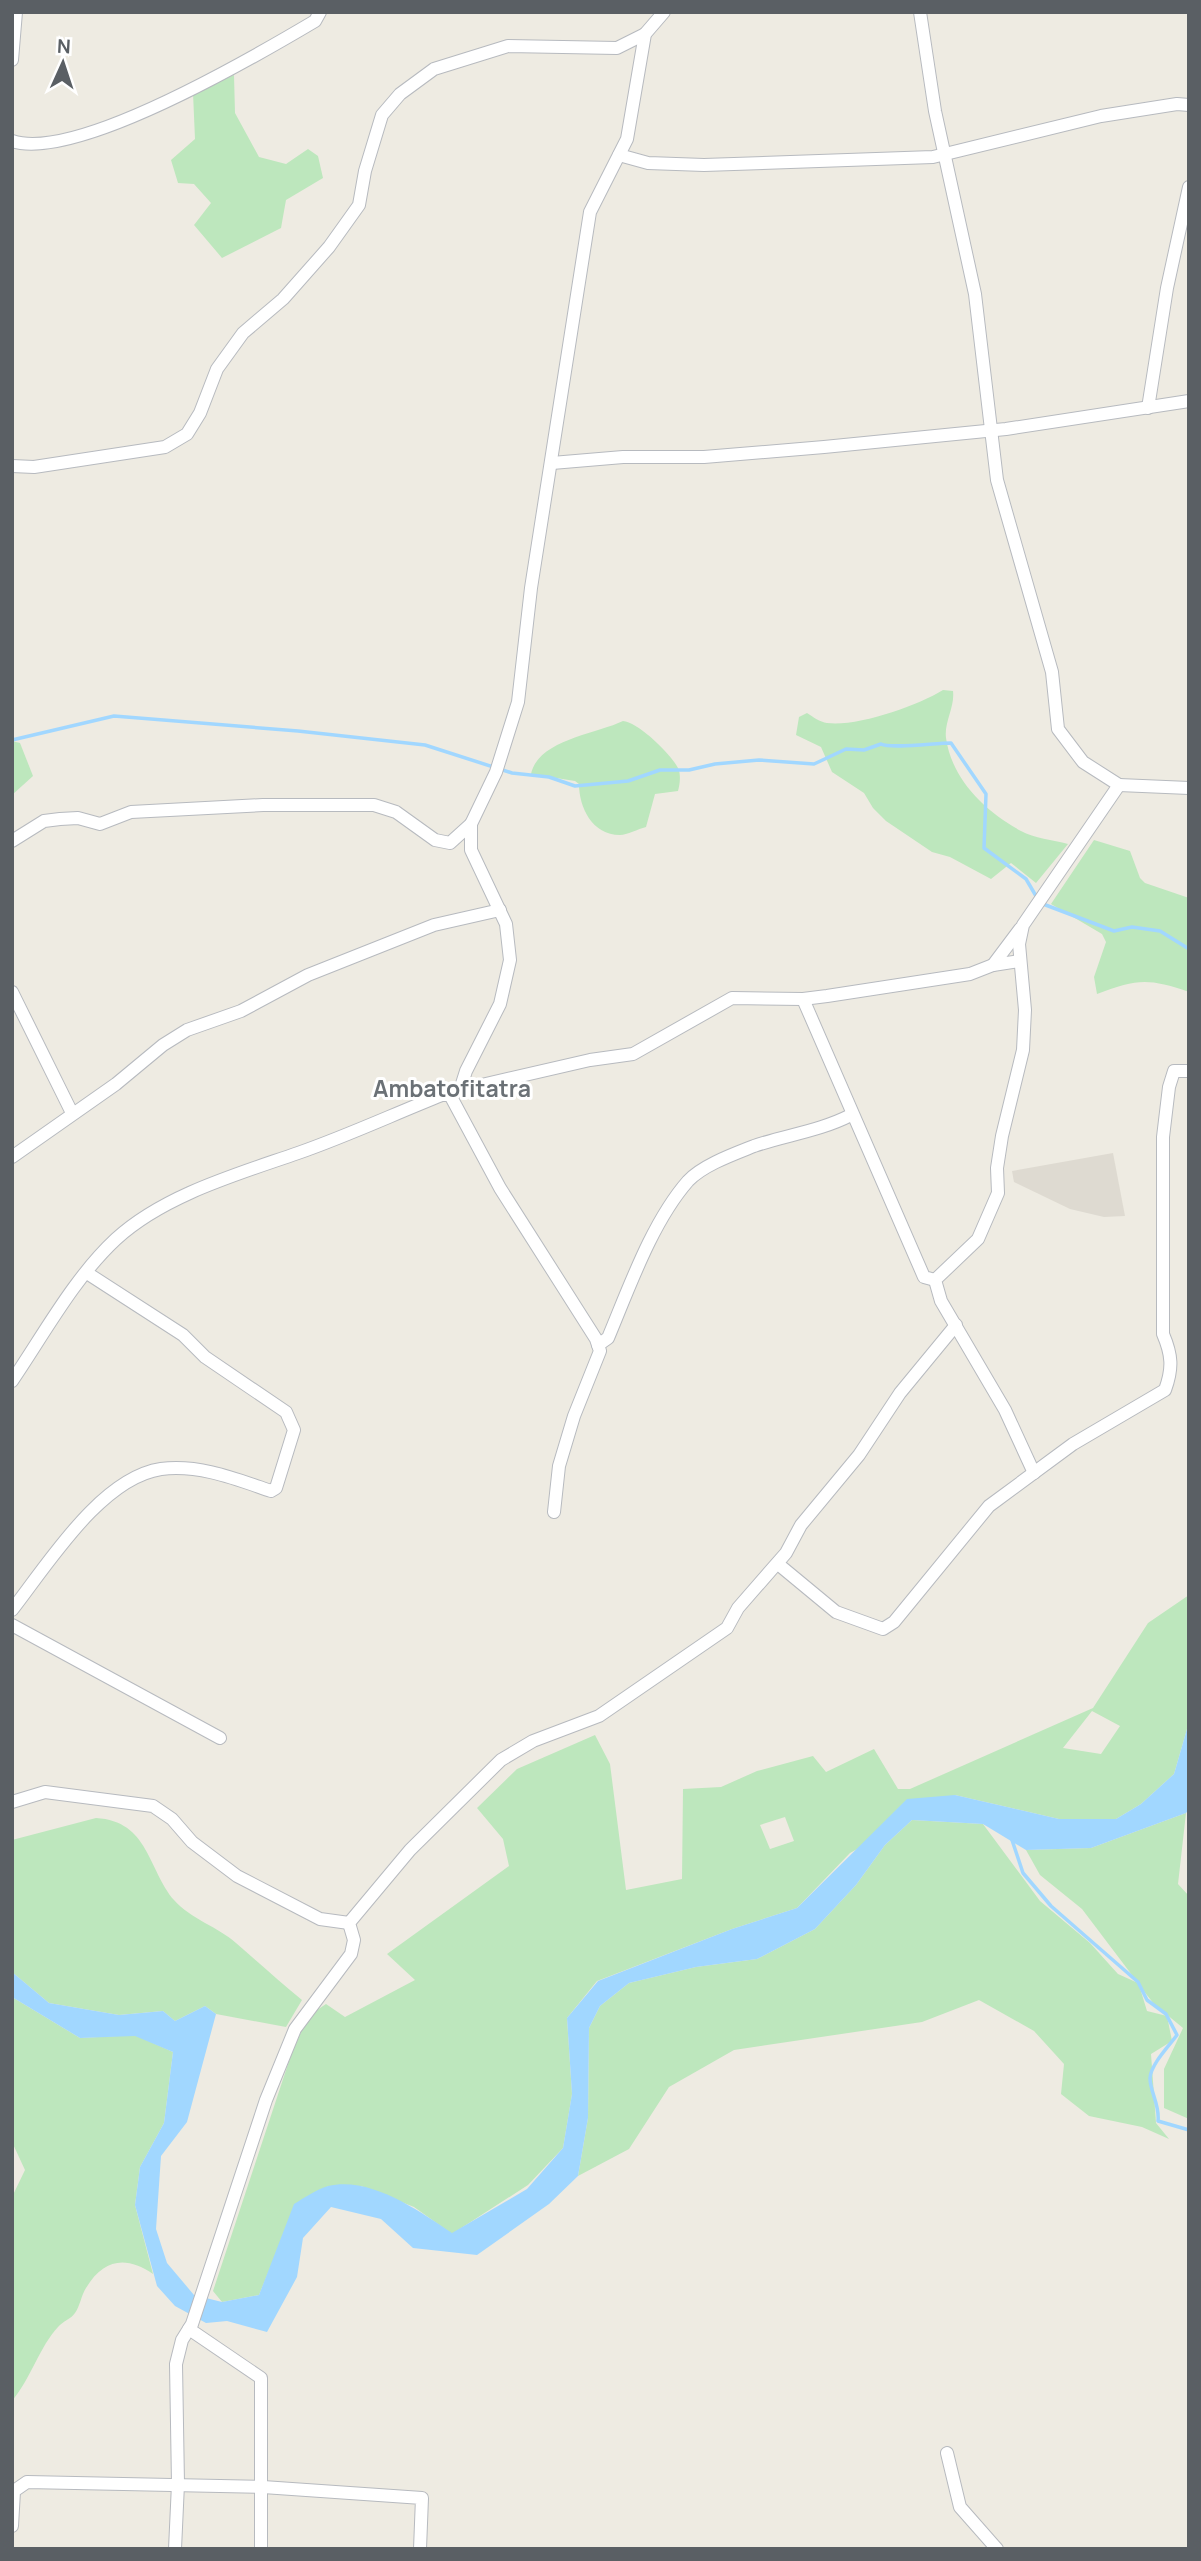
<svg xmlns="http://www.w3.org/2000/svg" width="1201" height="2561" font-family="Manrope,sans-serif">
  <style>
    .education { fill: #dedad1 }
    .green { fill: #bde7bd; fill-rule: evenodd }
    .water { fill: #a1d7ff }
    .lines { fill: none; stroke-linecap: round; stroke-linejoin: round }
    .stream { stroke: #a1d7ff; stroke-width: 3.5 }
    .street-casing { stroke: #b7babf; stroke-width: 14 }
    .street { stroke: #fff; stroke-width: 12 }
    .labels { text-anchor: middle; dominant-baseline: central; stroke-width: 6; stroke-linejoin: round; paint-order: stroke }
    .neighbourhood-label { font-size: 23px; font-weight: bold; fill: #6b7176; stroke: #fff }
  </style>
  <rect width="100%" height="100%" fill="#eeebe2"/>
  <polygon class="education" points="1113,1153 1125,1216 1104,1217 1070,1209 1014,1182 1012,1171"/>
  <g class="green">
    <polygon points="234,75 235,113 259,157 286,164 308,149 318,156 323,178 286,200 281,228 222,258 194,225 211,203 194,184 178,183 171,160 195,139 193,93"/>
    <path d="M 943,690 L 953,691 C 955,707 944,722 946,738 C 952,780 985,811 1021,831 C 1034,838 1053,840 1068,844 L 1036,883 L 1011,863 L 991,879 L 950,857 L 932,852 L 886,821 L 873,808 L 864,793 L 832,772 L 821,747 L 796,735 L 799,717 L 807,713 C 813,717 820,722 827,723 C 857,727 917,706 943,690 Z"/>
    <path d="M 623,721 C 638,722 671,754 678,768 C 681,774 680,784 678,791 L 655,794 L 646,827 C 638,829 627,835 620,835 C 592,835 579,807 579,784 L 575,781 L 531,774 C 538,740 596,734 623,721 Z"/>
    <polygon points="12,741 20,743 33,776 12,795"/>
    <path d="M 1094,840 L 1130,851 L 1140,878 L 1145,883 L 1189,898 L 1189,992 C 1148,978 1137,979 1097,994 L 1094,977 L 1106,942 L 1102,934 L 1051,904 Z"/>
    <path d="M 1189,1595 L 1189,1722 L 1174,1774 L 1141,1804 L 1116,1819 L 1059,1819 L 955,1795 L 850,1853 L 797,1908 L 732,1929 L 597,1981 L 567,2018 L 572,2094 L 563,2148 L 528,2185 L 452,2234 L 414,2207 L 361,2186 L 328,2186 L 277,2251 L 259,2295 L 222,2302 L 213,2291 L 291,2055 L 308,2016 L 326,2004 L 345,2017 L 415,1980 L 387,1954 L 509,1866 L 503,1839 L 477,1808 L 517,1769 L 595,1735 L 610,1764 L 626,1890 L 682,1879 L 683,1789 L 721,1787 L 757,1771 L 813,1756 L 826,1772 L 874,1749 L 898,1789 L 910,1789 L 1093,1708 L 1148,1623 ZM 1092,1711 L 1120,1726 L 1101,1754 L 1063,1748 ZM 785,1817 L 794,1841 L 770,1849 L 760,1825 Z"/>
    <polygon points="1186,1813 1178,1884 1189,1896 1189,2119 1164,2108 1164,2069 1183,2028 1154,2004 1139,1985 1147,2011 1167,2016 1172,2041 1151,2054 1156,2123 1169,2139 1142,2127 1089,2116 1061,2094 1064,2064 1034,2031 979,2000 922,2022 734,2050 669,2087 629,2149 578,2176 588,2118 589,2028 600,2006 629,1983 696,1967 757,1959 815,1929 856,1885 885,1845 912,1820 983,1824 1040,1901 1090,1943 1118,1974 1138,1983 1082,1909 1040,1875 1026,1850 1091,1848"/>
    <path d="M 96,1818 C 149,1821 148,1870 174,1900 C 191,1919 218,1927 236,1943 C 258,1962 279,1981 302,2000 L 286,2027 L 216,2014 L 205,2006 L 175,2021 L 163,2011 L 119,2015 L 49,2003 L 12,1972 L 12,1840 Z"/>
    <path d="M 12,1997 L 80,2038 L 135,2035 L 173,2052 L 164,2123 L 140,2167 L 135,2205 L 153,2274 C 127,2256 104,2258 86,2288 C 81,2296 80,2306 75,2313 C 71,2319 63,2321 58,2327 C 40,2346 31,2378 12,2401 L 12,2197 L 25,2170 L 12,2142 Z"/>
  </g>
  <path class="water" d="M 1189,1722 L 1189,1809 L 1186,1813 L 1091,1848 L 1026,1850 L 983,1824 L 912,1820 L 885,1845 L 856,1885 L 815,1929 L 757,1959 L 696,1967 L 629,1983 L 600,2006 L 589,2028 L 588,2118 L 578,2176 L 549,2204 L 477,2255 L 413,2248 L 381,2219 L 331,2207 L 303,2238 L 297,2277 L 267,2332 L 227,2321 L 206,2323 L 175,2306 L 157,2286 L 135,2205 L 140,2167 L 164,2123 L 173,2052 L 135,2036 L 80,2038 L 12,1997 L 12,1972 L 49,2003 L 119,2015 L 163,2011 L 175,2021 L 205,2006 L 216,2014 L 187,2122 L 161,2156 L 156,2229 L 167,2263 L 194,2295 L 222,2302 L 259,2295 L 294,2204 C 304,2198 317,2189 328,2186 C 371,2176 419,2211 452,2233 L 527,2189 L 563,2148 L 572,2094 L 567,2018 L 598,1981 L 732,1929 L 797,1908 L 907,1799 L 955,1795 L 1059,1819 L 1116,1819 L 1141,1804 L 1174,1774 Z"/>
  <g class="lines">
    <g class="stream">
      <path d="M 12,740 L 114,716 L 298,731 L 425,745 L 512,773 L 549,777 L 575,786 L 628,781 L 660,770 L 689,770 L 715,764 L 759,760 L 814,764 L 846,749 L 864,750 L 881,744 C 891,749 935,743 951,743 L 986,794 L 984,848 L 1026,879 L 1036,896"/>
      <polyline points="1043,904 1114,931 1132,927 1160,931 1189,949"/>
      <path d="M 1012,1840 L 1023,1873 L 1051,1906 L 1138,1982 L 1147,2000 L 1166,2014 L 1177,2035 C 1169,2046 1151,2064 1150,2078 C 1150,2092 1160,2105 1158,2121 L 1189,2130"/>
    </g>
    <g class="street-casing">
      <g id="street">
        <polyline points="920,12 935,111 975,294 997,480 1052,672 1058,729 1083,762 1119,785 1023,925 1019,944 1025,1010 1023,1050 1002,1136 997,1168 998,1193 978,1239 935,1280 941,1301 1005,1410 1034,1473"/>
        <polyline points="12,60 16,12"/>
        <path d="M 12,141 C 76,162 256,56 315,21 L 320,12"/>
        <polyline points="619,155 648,163 704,165 933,157 1101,116 1177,104 1189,105"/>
        <polyline points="1148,408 1167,288 1189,187"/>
        <polyline points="552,463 623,457 704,457 824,447 1006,429 1189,401"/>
        <polyline points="12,466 34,467 165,447 187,434 200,413 217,369 243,333 283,299 329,247 359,205 365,171 382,115 400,94 434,69 508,46 617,48 645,34"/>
        <polyline points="1119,785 1189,788"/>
        <polyline points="12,841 44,821 60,819 78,818 100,824 131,812 263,805 374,805 396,812 435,840 450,843 471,824"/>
        <polyline points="993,965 1020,929"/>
        <polyline points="12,992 72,1113"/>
        <polyline points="803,999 924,1277 935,1280"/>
        <polyline points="460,1090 590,1060 633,1054 732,998 803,999 827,996 970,974 993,965 1020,961"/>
        <polyline points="450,1095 500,1188 596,1339 600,1351 574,1416 559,1466 554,1512"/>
        <polyline points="12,1157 116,1084 163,1045 187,1030 241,1011 308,975 434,925 500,910"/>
        <path d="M 598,1345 L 608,1338 C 629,1288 652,1222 688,1181 C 703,1165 734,1154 754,1146 C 786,1135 820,1131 851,1115"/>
        <path d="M 12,1381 C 44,1334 74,1278 116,1239 C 164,1195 238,1174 298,1153 C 347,1136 394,1114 442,1095 L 450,1095 L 460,1090 L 466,1071 L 500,1004 L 510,960 L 506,924 L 471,850 L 471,824 L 496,772 L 518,702 L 531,588 L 590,212 L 627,139 L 645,34 L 664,12"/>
        <path d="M 778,1564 L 836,1612 L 883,1629 L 894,1622 L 989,1506 L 1073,1444 L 1165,1390 C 1173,1368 1172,1355 1163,1334 L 1163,1137 L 1169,1087 L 1174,1071 L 1189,1071"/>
        <path d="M 12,1610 C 48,1564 101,1478 161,1469 C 199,1464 236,1479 271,1491 L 276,1488 L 294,1430 L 286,1412 L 205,1357 L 183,1335 L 87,1273"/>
        <polyline points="12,1625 220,1738"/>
        <polyline points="12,1802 45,1792 153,1806 172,1819 192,1842 237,1876 320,1919 349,1923"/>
        <polyline points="189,2329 261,2378 261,2549"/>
        <polyline points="947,2453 960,2507 997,2549"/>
        <polyline points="12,2526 14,2491 27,2482 263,2487 422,2498 420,2549"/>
        <polyline points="175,2549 178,2484 176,2364 182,2340 192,2324 266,2100 295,2029 351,1954 354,1940 349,1923 410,1850 501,1760 533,1741 599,1716 727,1628 738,1608 786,1553 801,1525 859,1455 900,1393 956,1325"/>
      </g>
    </g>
    <use href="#street" class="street"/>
  </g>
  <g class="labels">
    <g class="neighbourhood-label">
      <text x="452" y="1088">Ambatofitatra</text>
    </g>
  </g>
  <rect width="1201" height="2561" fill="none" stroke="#5a5f64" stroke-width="28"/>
  <g transform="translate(63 63) rotate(3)" stroke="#ffffff" stroke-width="5" paint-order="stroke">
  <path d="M0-5L12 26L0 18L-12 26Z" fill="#5a5f64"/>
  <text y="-10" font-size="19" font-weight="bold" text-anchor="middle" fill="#5a5f64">N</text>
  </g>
</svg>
